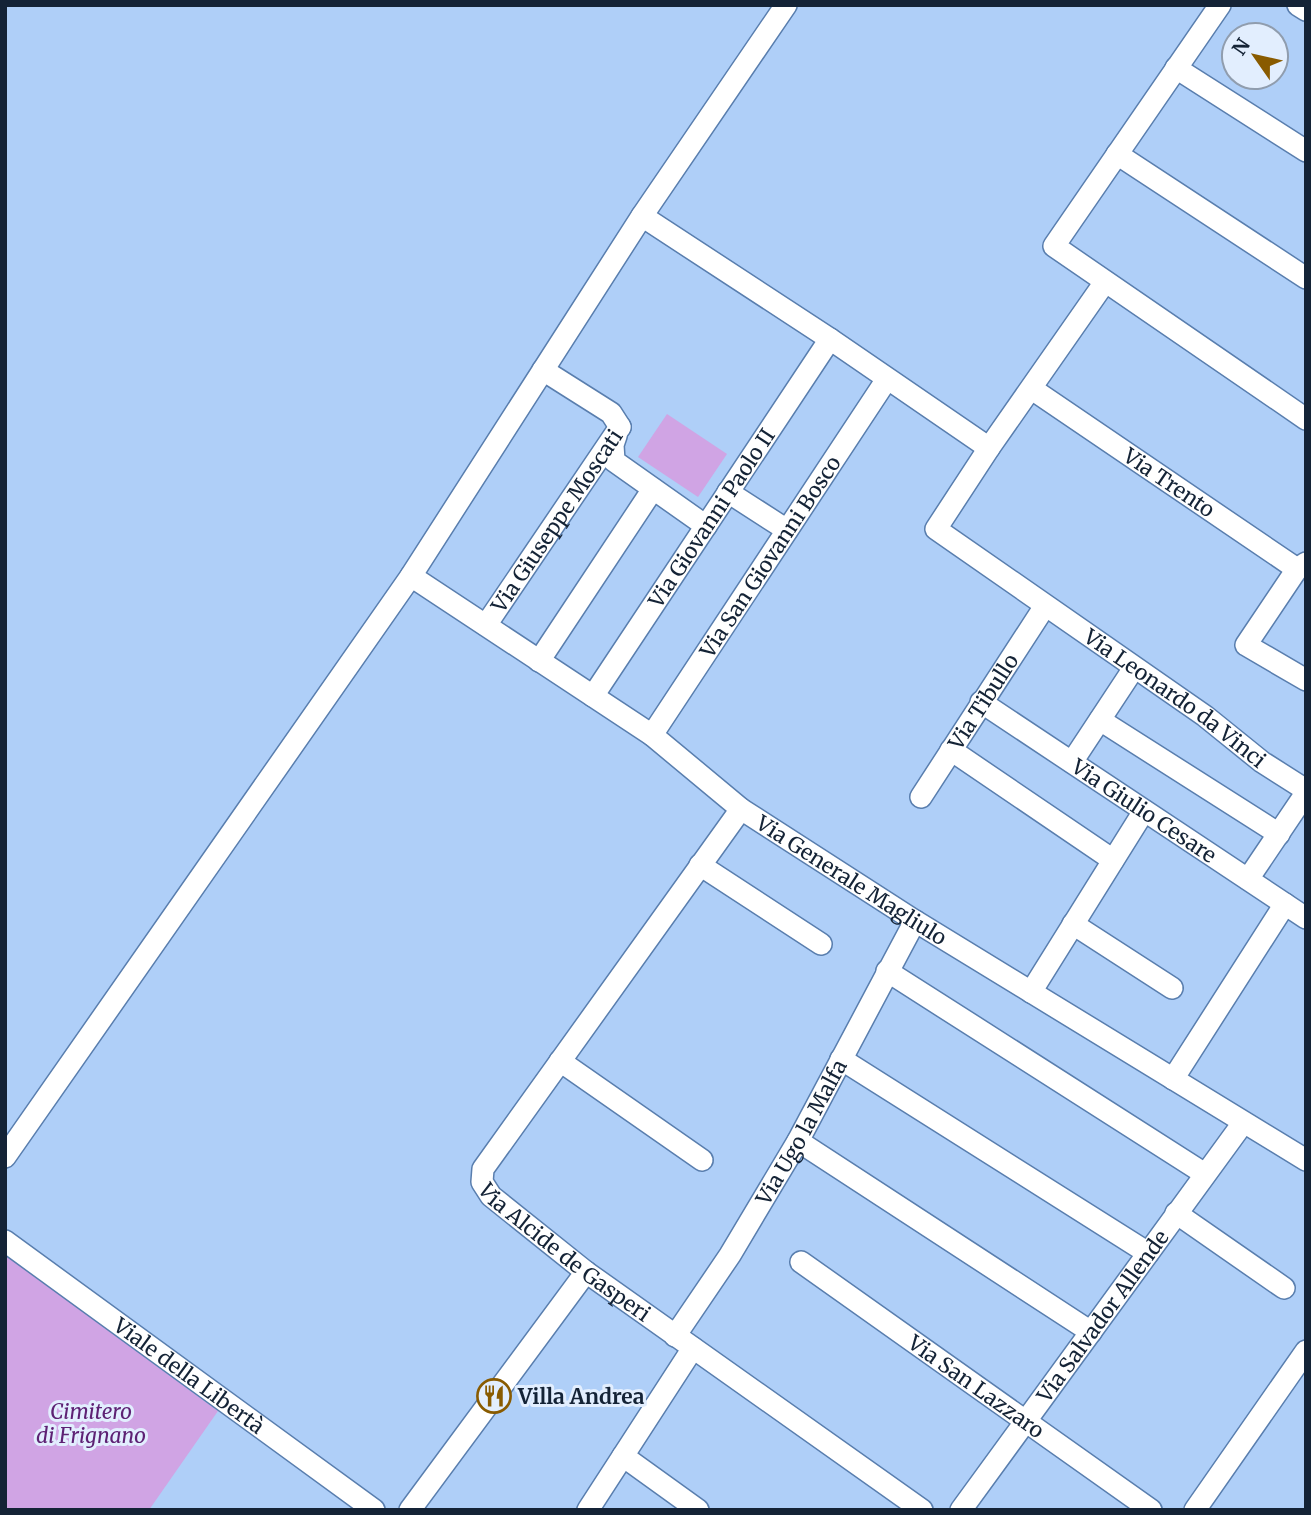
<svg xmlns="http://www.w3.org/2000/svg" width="1311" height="1515" font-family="Merriweather,serif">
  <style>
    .green { fill: #d0a4e4 }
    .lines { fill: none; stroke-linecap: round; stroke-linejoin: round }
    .minor-casing { stroke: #597eae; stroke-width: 24 }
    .minor { stroke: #fff; stroke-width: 21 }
    .labels { text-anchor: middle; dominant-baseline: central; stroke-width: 6; stroke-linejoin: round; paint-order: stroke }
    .street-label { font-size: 21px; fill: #142336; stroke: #e2eefe }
    .poi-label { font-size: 21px; font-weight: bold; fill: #142336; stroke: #e2eefe; text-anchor: start }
    .park-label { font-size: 21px; font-style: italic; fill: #5d2174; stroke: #e2eefe }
  </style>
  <rect width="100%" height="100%" fill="#afcff8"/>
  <g class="green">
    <polygon points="667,414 727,454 698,497 638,457"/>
    <polygon points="5,1255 218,1411 149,1510 5,1510"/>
  </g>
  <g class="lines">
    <g class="minor-casing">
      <g id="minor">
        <polyline points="1220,5 1054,246 1306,419"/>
        <polyline points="1298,5 1306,10"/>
        <polyline points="1176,68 1306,151"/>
        <polyline points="1117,154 1306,278"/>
        <polyline points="642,216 830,339 989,448"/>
        <path id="s1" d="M 1105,282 L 989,448 L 936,529 L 1205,716 L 1262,762 L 1306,790"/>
        <polyline points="543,370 611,413 620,427"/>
        <path id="s2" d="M 1032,389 L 1297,569 L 1306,563"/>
        <polyline points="616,436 613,445 614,461 706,526"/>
        <polyline points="728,492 787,530"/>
        <polyline points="1297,569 1246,645 1306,680"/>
        <path id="s3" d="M 411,576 L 652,735 L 741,809 L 915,921 L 1306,1160"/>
        <path id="s4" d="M 486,625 L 620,427"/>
        <polyline points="539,661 653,489"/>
        <path id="s5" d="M 593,696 L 830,339"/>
        <path id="s6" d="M 981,702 L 1306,918"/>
        <polyline points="1100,720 1279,834"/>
        <path id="s7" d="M 652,735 L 887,379"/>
        <polyline points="951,750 1113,860"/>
        <polyline points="1072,762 1134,668"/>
        <path id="s8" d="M 921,797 L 1045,606"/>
        <path id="s9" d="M 741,809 L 483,1169 L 482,1182 L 491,1196 L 586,1272 L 922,1510"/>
        <polyline points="700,865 821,944"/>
        <polyline points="1248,879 1306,793"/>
        <polyline points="1073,924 1172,988"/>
        <polyline points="887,971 1205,1174"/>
        <polyline points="1031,992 1144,811"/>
        <polyline points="841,1059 1148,1253"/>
        <polyline points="560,1061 702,1160"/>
        <polyline points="1173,1079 1285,904"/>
        <polyline points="798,1141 1091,1332"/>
        <polyline points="5,1157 411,576 642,216 786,5"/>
        <polyline points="1176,1213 1284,1288"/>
        <path id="s10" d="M 5,1241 L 374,1510"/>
        <path id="s11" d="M 801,1262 L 1151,1510"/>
        <path id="s12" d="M 675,1336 L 730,1255 L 798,1141 L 915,921"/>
        <polyline points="623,1456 698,1510"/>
        <polyline points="410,1510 586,1272"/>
        <polyline points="588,1510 693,1348"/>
        <path id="s13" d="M 961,1510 L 1243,1123"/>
        <polyline points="1195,1510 1306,1351"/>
      </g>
    </g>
    <use href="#minor" class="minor"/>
  </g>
  <defs>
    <g id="restaurant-ring" transform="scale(1.75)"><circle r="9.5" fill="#e2eefe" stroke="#895b00" stroke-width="1.5"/><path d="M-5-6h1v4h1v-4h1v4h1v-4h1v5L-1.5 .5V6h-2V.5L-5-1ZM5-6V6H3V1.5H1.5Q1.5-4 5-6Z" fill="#895b00"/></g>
  </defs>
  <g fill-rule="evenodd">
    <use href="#restaurant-ring" x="494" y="1396"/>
  </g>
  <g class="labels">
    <g class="street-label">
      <text stroke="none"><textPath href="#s2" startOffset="166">Via Trento</textPath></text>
      <text stroke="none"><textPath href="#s5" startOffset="214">Via Giovanni Paolo II</textPath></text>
      <text stroke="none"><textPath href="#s4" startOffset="126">Via Giuseppe Moscati</textPath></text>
      <text stroke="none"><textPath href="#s7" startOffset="214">Via San Giovanni Bosco</textPath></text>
      <text stroke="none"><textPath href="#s1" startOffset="592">Via Leonardo da Vinci</textPath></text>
      <text stroke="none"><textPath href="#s8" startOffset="114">Via Tibullo</textPath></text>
      <text stroke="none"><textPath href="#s6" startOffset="196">Via Giulio Cesare</textPath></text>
      <text stroke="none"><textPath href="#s3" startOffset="536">Via Generale Magliulo</textPath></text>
      <text stroke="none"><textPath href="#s12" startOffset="240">Via Ugo la Malfa</textPath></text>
      <text stroke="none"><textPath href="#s9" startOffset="565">Via Alcide de Gasperi</textPath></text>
      <text stroke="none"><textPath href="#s13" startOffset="240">Via Salvador Allende</textPath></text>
      <text stroke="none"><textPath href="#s10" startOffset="228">Viale della Libertà</textPath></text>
      <text stroke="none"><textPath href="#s11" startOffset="215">Via San Lazzaro</textPath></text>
    </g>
    <g class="poi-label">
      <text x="518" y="1396">Villa Andrea</text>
    </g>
    <g class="park-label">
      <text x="91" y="1411">Cimitero<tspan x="91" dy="24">di Frignano</tspan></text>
    </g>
  </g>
  <rect width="1311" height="1515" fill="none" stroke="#142336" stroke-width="14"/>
  <g transform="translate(1255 56) rotate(304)"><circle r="33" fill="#e2eefe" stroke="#909dae" stroke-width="2"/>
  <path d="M0-5L12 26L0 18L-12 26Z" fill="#895b00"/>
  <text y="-10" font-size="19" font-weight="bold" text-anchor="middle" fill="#142336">N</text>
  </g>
</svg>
